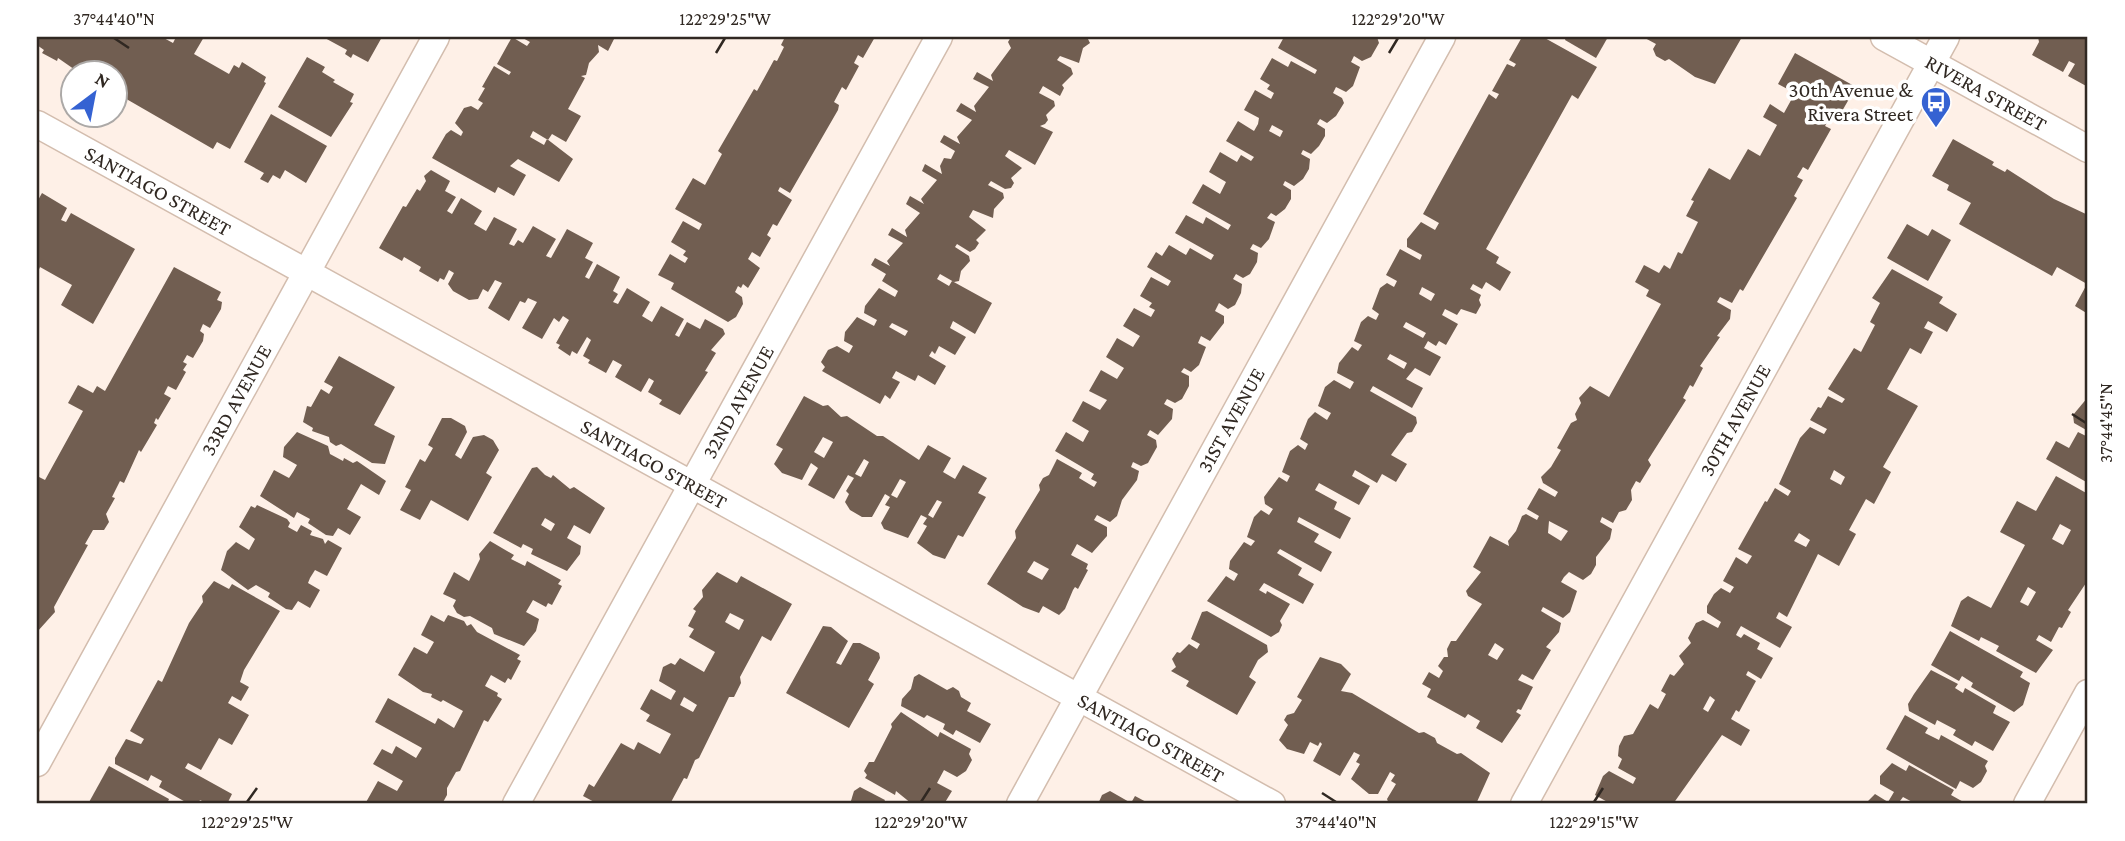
<svg xmlns="http://www.w3.org/2000/svg" width="2125" height="841" font-family="'Crimson Pro',serif">
  <style>
    .building { fill: #715e51; fill-rule: evenodd }
    .lines { fill: none; stroke-linecap: round; stroke-linejoin: round }
    .minor-casing { stroke: #d3bdae; stroke-width: 29 }
    .minor { stroke: #fff; stroke-width: 26 }
    .ticks { fill: none; stroke: #302822; stroke-width: 2.5 }
    .labels { text-anchor: middle; dominant-baseline: central; stroke-width: 7; stroke-linejoin: round; paint-order: stroke }
    .poi-label { font-size: 21px; fill: #302822; stroke: #fff; text-anchor: end }
    .street-label { font-size: 21px; fill: #302822; stroke: #fff }
    .neatline { fill: none; stroke: #302822; stroke-width: 2.5 }
    .ticks-label { font-size: 18px; text-anchor: middle; fill: #302822 }
  </style>
  <rect width="100%" height="100%" fill="#fef0e7"/>
  <g class="building">
    <polygon points="37,37 162,37 173,43 176,37 204,37 194,54 229,74 234,65 239,68 242,62 266,77 264,82 266,83 230,149 217,142 213,149 116,93 116,74 81,74 58,58 57,61 42,53 44,50 37,45"/>
    <polygon points="323,37 382,37 368,62 353,54 351,58 345,54 347,50"/>
    <polygon points="512,37 527,46 530,42 521,37 615,37 608,51 598,45 599,52 589,63 586,75 581,76 585,78 568,109 581,116 566,142 552,134 548,140 533,131 530,137 544,145 547,139 573,159 559,182 518,159 510,166 526,175 514,196 498,187 495,193 432,158 446,134 451,130 461,136 463,132 455,123 464,108 471,106 478,110 483,103 478,100 485,88 482,87 494,66 509,75 511,72 497,64"/>
    <polygon points="785,37 875,37 863,58 858,55 854,63 859,66 846,90 842,87 834,102 839,105 838,110 790,193 780,187 778,191 792,200 777,226 773,224 767,235 771,238 760,257 752,252 748,259 760,268 748,288 743,284 741,288 738,286 735,292 742,297 743,304 736,317 728,322 671,289 674,283 658,275 670,254 685,263 688,258 683,255 686,251 671,242 683,221 699,230 702,224 675,209 693,178 705,185 722,154 718,151 754,89 757,91 774,60 777,61 784,47 781,45"/>
    <path d="M 1011,37 L 1087,37 L 1090,43 L 1083,48 L 1079,63 L 1060,56 L 1057,60 L 1071,68 L 1073,74 L 1062,85 L 1064,88 L 1060,96 L 1043,86 L 1039,93 L 1054,101 L 1055,106 L 1046,115 L 1048,120 L 1045,124 L 1040,126 L 1053,132 L 1035,165 L 1009,150 L 1005,156 L 1022,168 L 1011,178 L 1014,183 L 1011,188 L 1005,189 L 991,181 L 988,185 L 1003,193 L 1004,198 L 994,209 L 993,218 L 973,210 L 969,217 L 986,230 L 976,240 L 979,243 L 975,249 L 970,252 L 957,244 L 955,247 L 969,256 L 970,261 L 961,271 L 959,281 L 954,282 L 940,274 L 937,279 L 949,286 L 952,281 L 992,303 L 975,334 L 953,321 L 950,328 L 966,337 L 955,355 L 939,346 L 935,354 L 932,351 L 929,356 L 946,366 L 935,385 L 918,375 L 915,381 L 896,371 L 892,378 L 900,382 L 890,399 L 885,395 L 880,404 L 822,371 L 825,367 L 821,362 L 828,350 L 837,346 L 849,353 L 853,346 L 844,341 L 845,332 L 857,317 L 874,326 L 877,320 L 864,313 L 865,306 L 879,288 L 895,297 L 898,291 L 882,281 L 886,274 L 871,265 L 875,258 L 890,266 L 887,261 L 903,243 L 888,235 L 892,228 L 907,237 L 905,230 L 920,213 L 906,204 L 910,196 L 924,204 L 921,199 L 937,180 L 922,171 L 925,164 L 942,174 L 940,166 L 944,158 L 951,159 L 955,151 L 940,142 L 944,135 L 960,144 L 957,137 L 972,120 L 956,111 L 961,103 L 976,112 L 974,106 L 989,87 L 973,79 L 977,72 L 993,81 L 991,75 L 1011,48 L 1008,42 ZM 892,323 L 908,331 L 905,336 L 889,327 Z"/>
    <path d="M 1284,37 L 1377,37 L 1379,43 L 1371,57 L 1362,61 L 1354,56 L 1351,62 L 1360,67 L 1353,86 L 1346,92 L 1336,87 L 1333,93 L 1342,98 L 1344,103 L 1336,116 L 1327,123 L 1320,119 L 1317,124 L 1325,129 L 1325,136 L 1319,146 L 1311,154 L 1303,150 L 1301,154 L 1310,159 L 1309,169 L 1303,179 L 1294,186 L 1285,181 L 1283,185 L 1291,190 L 1291,199 L 1285,209 L 1276,216 L 1271,213 L 1267,218 L 1275,222 L 1269,239 L 1261,248 L 1253,244 L 1250,249 L 1258,253 L 1257,262 L 1250,274 L 1243,278 L 1236,274 L 1233,279 L 1242,284 L 1241,293 L 1235,305 L 1228,309 L 1219,303 L 1215,311 L 1224,316 L 1224,323 L 1210,341 L 1201,336 L 1198,343 L 1206,347 L 1199,365 L 1191,372 L 1184,368 L 1181,372 L 1189,376 L 1189,386 L 1182,399 L 1175,403 L 1167,399 L 1164,404 L 1173,409 L 1172,419 L 1158,435 L 1150,430 L 1147,435 L 1156,440 L 1157,447 L 1148,463 L 1141,466 L 1133,462 L 1131,467 L 1139,471 L 1137,480 L 1122,500 L 1117,516 L 1110,522 L 1097,515 L 1094,520 L 1107,527 L 1107,536 L 1092,553 L 1077,544 L 1071,555 L 1088,564 L 1086,569 L 1088,570 L 1078,589 L 1075,587 L 1073,590 L 1065,609 L 1059,615 L 1043,606 L 1039,613 L 1023,607 L 987,584 L 1016,538 L 1015,531 L 1040,490 L 1039,485 L 1043,478 L 1049,475 L 1057,459 L 1082,473 L 1079,478 L 1094,487 L 1097,482 L 1091,479 L 1094,474 L 1055,451 L 1066,432 L 1083,442 L 1089,431 L 1072,421 L 1083,401 L 1100,410 L 1107,400 L 1089,391 L 1101,370 L 1117,379 L 1124,368 L 1106,357 L 1117,338 L 1133,347 L 1140,336 L 1123,326 L 1134,308 L 1151,317 L 1155,310 L 1149,307 L 1152,303 L 1140,296 L 1151,277 L 1168,286 L 1171,281 L 1147,267 L 1156,252 L 1162,256 L 1169,245 L 1186,255 L 1190,248 L 1211,260 L 1214,255 L 1175,233 L 1186,215 L 1203,224 L 1206,217 L 1228,230 L 1231,225 L 1192,203 L 1203,184 L 1220,194 L 1226,182 L 1209,172 L 1220,152 L 1237,162 L 1241,155 L 1251,161 L 1254,157 L 1226,141 L 1238,121 L 1254,131 L 1258,124 L 1259,118 L 1244,110 L 1255,90 L 1271,99 L 1274,93 L 1267,89 L 1270,85 L 1260,79 L 1272,58 L 1288,67 L 1291,61 L 1315,74 L 1317,70 L 1278,48 ZM 1272,125 L 1283,131 L 1280,137 L 1269,131 ZM 1034,561 L 1049,569 L 1042,580 L 1027,572 Z"/>
    <path d="M 1522,37 L 1543,37 L 1597,67 L 1578,99 L 1572,95 L 1486,249 L 1499,257 L 1496,263 L 1511,272 L 1500,291 L 1486,282 L 1482,289 L 1473,284 L 1470,289 L 1481,295 L 1479,300 L 1481,305 L 1476,314 L 1461,309 L 1457,315 L 1445,309 L 1442,315 L 1458,324 L 1446,345 L 1439,341 L 1436,346 L 1428,341 L 1424,348 L 1441,357 L 1430,376 L 1415,368 L 1406,379 L 1423,388 L 1412,408 L 1373,386 L 1370,391 L 1416,417 L 1417,423 L 1412,432 L 1407,433 L 1391,455 L 1407,464 L 1396,482 L 1382,474 L 1377,483 L 1355,470 L 1352,476 L 1370,486 L 1359,505 L 1319,483 L 1315,490 L 1337,502 L 1334,509 L 1351,518 L 1340,539 L 1299,517 L 1297,522 L 1319,534 L 1314,542 L 1332,552 L 1321,572 L 1280,549 L 1277,553 L 1302,568 L 1298,575 L 1314,584 L 1303,604 L 1264,583 L 1259,590 L 1266,594 L 1267,591 L 1290,604 L 1280,621 L 1282,625 L 1279,632 L 1271,637 L 1207,601 L 1226,576 L 1234,581 L 1238,574 L 1229,569 L 1230,561 L 1244,542 L 1251,546 L 1255,541 L 1247,537 L 1254,517 L 1261,510 L 1269,515 L 1273,509 L 1265,504 L 1264,497 L 1279,477 L 1287,482 L 1290,476 L 1282,472 L 1290,451 L 1298,445 L 1305,450 L 1308,444 L 1300,439 L 1308,419 L 1315,412 L 1327,420 L 1331,413 L 1318,406 L 1325,387 L 1334,380 L 1350,389 L 1354,382 L 1337,373 L 1339,363 L 1352,347 L 1358,351 L 1362,345 L 1354,341 L 1361,322 L 1368,316 L 1376,320 L 1379,314 L 1372,309 L 1380,288 L 1387,283 L 1394,287 L 1397,281 L 1386,275 L 1400,249 L 1420,260 L 1422,255 L 1407,247 L 1407,239 L 1421,222 L 1435,230 L 1439,223 L 1423,214 L 1489,94 L 1496,99 L 1499,94 L 1492,91 L 1507,64 L 1514,67 L 1516,64 L 1509,60 ZM 1422,287 L 1435,294 L 1431,301 L 1419,294 ZM 1406,322 L 1426,333 L 1423,338 L 1403,327 ZM 1390,354 L 1407,363 L 1404,369 L 1387,359 Z"/>
    <polygon points="1566,37 1608,37 1596,58 1565,40"/>
    <polygon points="1643,37 1742,37 1715,84 1695,77 1669,59 1665,61 1656,56 1653,49 1656,44"/>
    <polygon points="2038,37 2088,37 2088,87 2068,76 2075,64 2069,61 2063,72 2032,55 2039,42"/>
    <path d="M 1795,53 L 1856,87 L 1838,118 L 1832,114 L 1825,126 L 1831,129 L 1808,170 L 1803,167 L 1797,177 L 1803,180 L 1794,196 L 1797,198 L 1743,291 L 1740,289 L 1732,303 L 1720,297 L 1717,302 L 1731,310 L 1730,319 L 1717,336 L 1720,337 L 1700,366 L 1703,368 L 1693,387 L 1690,385 L 1683,398 L 1686,400 L 1648,460 L 1651,465 L 1640,483 L 1636,481 L 1631,490 L 1632,500 L 1626,510 L 1619,512 L 1613,523 L 1602,517 L 1600,522 L 1612,529 L 1610,539 L 1596,557 L 1596,565 L 1591,574 L 1583,580 L 1569,572 L 1564,577 L 1561,582 L 1577,591 L 1570,612 L 1563,618 L 1543,607 L 1541,611 L 1561,623 L 1559,632 L 1546,647 L 1551,650 L 1533,680 L 1522,674 L 1518,680 L 1533,687 L 1521,710 L 1518,709 L 1516,712 L 1521,715 L 1502,743 L 1476,728 L 1480,721 L 1468,714 L 1465,718 L 1427,697 L 1431,689 L 1422,684 L 1429,672 L 1439,678 L 1443,671 L 1438,666 L 1444,657 L 1448,657 L 1447,649 L 1451,641 L 1456,641 L 1482,604 L 1468,596 L 1466,591 L 1481,572 L 1473,567 L 1490,536 L 1509,546 L 1508,541 L 1516,531 L 1522,516 L 1526,514 L 1537,520 L 1539,516 L 1527,509 L 1539,488 L 1555,497 L 1558,492 L 1543,483 L 1541,477 L 1551,467 L 1561,450 L 1557,448 L 1571,423 L 1577,420 L 1575,414 L 1581,403 L 1579,398 L 1590,386 L 1609,397 L 1661,304 L 1646,296 L 1649,290 L 1635,282 L 1644,265 L 1659,273 L 1664,265 L 1670,269 L 1678,252 L 1682,254 L 1698,222 L 1686,216 L 1694,201 L 1691,200 L 1709,168 L 1730,180 L 1748,149 L 1760,156 L 1777,125 L 1763,117 L 1770,104 L 1784,113 L 1795,93 L 1778,84 ZM 1549,521 L 1568,531 L 1561,541 L 1548,533 ZM 1495,643 L 1504,649 L 1497,660 L 1488,655 Z"/>
    <polygon points="307,57 325,67 322,72 335,80 333,82 354,94 350,102 353,103 331,137 278,107"/>
    <polygon points="271,114 327,146 306,183 285,170 280,179 273,175 268,183 260,179 264,173 244,162"/>
    <polygon points="1953,139 1994,162 1992,165 2005,172 2007,169 2054,199 2088,215 2088,314 2075,306 2087,284 2057,267 2052,276 1959,224 1971,203 1947,190 1949,185 1932,176"/>
    <polygon points="431,170 450,181 445,191 456,197 447,211 452,214 461,198 482,211 474,224 486,231 494,217 517,229 509,244 514,246 518,240 523,243 533,226 556,239 546,256 551,258 567,229 593,243 585,258 593,262 585,277 589,279 597,264 620,277 613,291 618,294 613,302 618,304 627,288 650,302 642,316 652,322 661,306 684,319 675,335 679,337 687,322 700,329 705,319 723,329 725,334 711,350 716,353 705,371 708,372 680,415 659,404 662,400 648,392 654,381 649,378 641,392 615,377 622,365 613,360 606,373 588,363 590,360 583,356 591,340 587,337 577,354 572,351 570,356 558,348 560,345 556,343 569,320 563,316 559,322 554,318 542,339 522,328 537,302 528,298 525,303 520,301 509,321 488,308 502,283 495,280 488,292 483,289 478,299 469,300 453,291 448,284 454,273 449,270 444,280 440,278 438,282 419,271 421,267 404,257 402,261 379,248 403,206 406,207 417,189 420,191 426,181 424,176"/>
    <polygon points="42,193 67,208 61,220 66,222 71,213 135,249 93,324 61,305 72,285 40,267 37,274 37,202"/>
    <polygon points="1907,224 1928,236 1932,229 1951,240 1928,281 1887,258"/>
    <polygon points="174,267 221,292 217,300 222,302 221,309 210,328 203,324 200,331 204,334 203,341 193,358 187,355 183,362 187,364 183,370 186,372 176,390 168,386 164,394 171,398 158,420 156,418 154,423 157,425 141,452 139,450 124,483 120,481 112,497 115,498 106,514 109,522 104,530 93,530 85,544 88,545 54,607 55,612 37,632 37,476 45,480 83,411 68,403 78,385 93,393 97,386 105,391"/>
    <path d="M 1892,269 L 1943,297 L 1939,303 L 1957,314 L 1947,332 L 1928,321 L 1924,328 L 1933,332 L 1921,354 L 1910,348 L 1887,389 L 1918,406 L 1883,467 L 1891,472 L 1874,504 L 1866,499 L 1849,530 L 1856,534 L 1839,566 L 1818,554 L 1787,617 L 1779,612 L 1776,618 L 1792,627 L 1780,648 L 1741,626 L 1738,631 L 1736,635 L 1741,638 L 1744,634 L 1760,643 L 1757,649 L 1773,658 L 1761,679 L 1748,671 L 1746,675 L 1756,681 L 1739,712 L 1736,710 L 1731,719 L 1750,730 L 1741,746 L 1722,735 L 1673,804 L 1611,804 L 1595,795 L 1603,776 L 1609,771 L 1633,784 L 1636,778 L 1618,768 L 1622,759 L 1618,756 L 1619,746 L 1624,736 L 1633,734 L 1650,704 L 1658,709 L 1666,694 L 1661,691 L 1670,674 L 1674,676 L 1684,664 L 1679,656 L 1691,643 L 1688,638 L 1696,623 L 1703,620 L 1718,628 L 1721,622 L 1707,613 L 1707,606 L 1714,594 L 1721,588 L 1730,593 L 1734,587 L 1723,581 L 1736,557 L 1747,564 L 1752,556 L 1738,549 L 1765,501 L 1767,502 L 1775,488 L 1788,496 L 1791,491 L 1779,484 L 1800,438 L 1810,427 L 1824,434 L 1827,429 L 1810,420 L 1818,407 L 1821,408 L 1828,396 L 1842,403 L 1845,399 L 1828,389 L 1854,348 L 1861,352 L 1875,325 L 1870,322 L 1880,303 L 1872,298 ZM 1834,470 L 1845,477 L 1841,485 L 1830,479 ZM 1799,533 L 1810,540 L 1806,547 L 1794,541 ZM 1710,696 L 1715,700 L 1708,712 L 1703,709 Z"/>
    <polygon points="339,356 395,387 374,425 395,436 385,464 372,463 341,444 336,446 330,442 329,437 312,431 313,428 303,422 307,406 311,407 321,389 329,394 333,387 324,382"/>
    <path d="M 804,396 L 823,406 L 828,405 L 841,417 L 847,416 L 877,436 L 883,436 L 919,460 L 928,445 L 951,458 L 943,472 L 955,479 L 963,465 L 987,478 L 978,493 L 986,497 L 963,537 L 958,535 L 945,559 L 933,555 L 917,543 L 927,526 L 923,524 L 927,518 L 921,515 L 908,538 L 884,529 L 881,523 L 890,507 L 885,505 L 890,497 L 885,494 L 872,517 L 862,517 L 850,510 L 845,502 L 849,494 L 846,491 L 854,478 L 848,475 L 834,499 L 808,485 L 818,468 L 811,463 L 802,480 L 782,473 L 774,464 L 783,449 L 776,445 ZM 823,437 L 833,442 L 824,458 L 814,452 ZM 864,459 L 869,462 L 861,477 L 855,474 ZM 900,479 L 906,482 L 897,498 L 891,495 ZM 937,500 L 942,502 L 933,518 L 928,515 Z"/>
    <polygon points="2088,397 2088,431 2074,423 2073,415"/>
    <polygon points="442,418 451,418 465,426 467,432 455,455 461,459 473,437 484,435 493,440 499,450 486,473 492,477 468,521 431,500 420,520 400,510 411,490 405,487 420,459 425,462 433,448 428,445"/>
    <polygon points="297,432 328,446 330,454 343,461 344,458 353,463 357,461 386,481 379,495 361,484 347,509 361,517 350,535 338,528 333,536 326,535 308,523 310,519 297,512 294,518 260,496 274,470 289,478 293,472 297,465 283,457 284,447"/>
    <polygon points="2078,432 2088,437 2088,483 2046,459 2056,441 2069,448"/>
    <path d="M 537,467 L 545,475 L 551,478 L 553,475 L 570,489 L 574,487 L 605,508 L 590,534 L 574,525 L 567,538 L 581,546 L 580,554 L 567,571 L 531,554 L 533,549 L 523,544 L 521,548 L 493,533 L 532,468 ZM 545,518 L 555,524 L 551,531 L 541,525 Z"/>
    <path d="M 2056,476 L 2088,494 L 2088,572 L 2085,578 L 2088,580 L 2068,610 L 2071,612 L 2062,628 L 2059,627 L 2051,642 L 2039,635 L 2036,640 L 2053,650 L 2036,673 L 1996,651 L 1999,646 L 1981,637 L 1979,641 L 1951,626 L 1961,601 L 1968,596 L 1991,608 L 2025,545 L 2000,532 L 2017,501 L 2036,511 ZM 2060,524 L 2071,530 L 2063,545 L 2052,539 ZM 2028,587 L 2036,592 L 2028,606 L 2020,602 Z"/>
    <polygon points="257,505 287,519 290,523 288,527 297,532 301,525 312,531 310,535 323,539 325,544 328,540 342,548 327,576 315,570 310,578 308,583 320,590 310,608 298,601 292,610 286,609 268,597 270,593 256,585 248,590 221,570 227,551 236,542 249,550 255,539 239,527 251,506 255,508"/>
    <polygon points="490,541 514,555 511,559 525,566 527,561 561,580 558,584 562,586 552,605 548,603 546,607 533,600 526,612 539,619 536,631 524,646 494,634 492,628 470,616 464,617 457,613 453,606 456,600 443,594 454,572 469,581 480,559 479,554"/>
    <path d="M 717,572 L 737,583 L 741,576 L 792,604 L 771,641 L 762,636 L 740,677 L 741,683 L 734,697 L 729,697 L 699,758 L 695,760 L 687,779 L 684,778 L 670,804 L 598,804 L 583,796 L 589,784 L 594,787 L 621,743 L 634,750 L 638,742 L 660,754 L 671,734 L 646,721 L 650,715 L 640,709 L 651,689 L 671,700 L 673,696 L 676,691 L 659,681 L 663,667 L 671,663 L 675,665 L 680,658 L 704,672 L 715,652 L 689,637 L 694,629 L 688,626 L 696,611 L 693,609 L 703,597 L 702,590 ZM 730,613 L 744,620 L 739,630 L 725,622 ZM 684,697 L 697,705 L 693,712 L 680,705 Z"/>
    <polygon points="214,581 229,589 232,584 280,611 244,670 240,682 249,687 241,701 232,696 228,703 249,715 232,745 219,738 201,770 188,763 185,768 232,794 227,804 208,804 200,800 198,804 189,804 159,787 162,781 151,775 148,781 115,764 115,758 126,739 141,744 144,739 130,731 158,680 162,682 189,623 203,602 202,596"/>
    <polygon points="1207,611 1267,645 1268,652 1258,660 1249,677 1256,682 1237,715 1186,686 1189,681 1171,671 1176,667 1172,659 1177,652 1180,653 1189,644 1197,649 1200,644 1191,639 1202,612"/>
    <polygon points="431,615 444,622 448,615 464,621 467,626 471,624 477,632 520,655 517,659 521,661 511,680 508,678 505,683 491,675 485,686 498,693 497,696 502,699 488,722 484,720 460,771 456,772 447,788 447,795 442,804 365,804 378,781 397,791 403,781 373,764 382,749 392,754 396,746 416,758 422,748 375,722 388,698 435,724 438,718 454,728 463,711 443,700 441,702 431,697 432,694 423,692 398,675 414,647 427,654 434,642 421,635"/>
    <polygon points="823,626 831,627 848,641 836,663 841,665 853,643 860,643 879,653 880,658 868,680 874,684 849,728 786,693"/>
    <polygon points="1950,631 2023,672 2020,677 2030,683 2023,705 2014,712 1971,687 1973,683 1962,676 1959,681 1931,665"/>
    <polygon points="1320,657 1341,664 1351,674 1341,691 1352,693 1419,733 1424,732 1435,738 1437,743 1457,754 1461,753 1490,773 1476,804 1432,804 1427,801 1425,804 1420,802 1419,804 1389,804 1387,799 1396,784 1391,781 1395,775 1390,772 1378,794 1369,794 1351,779 1360,764 1356,762 1360,755 1354,752 1340,776 1313,761 1322,744 1320,742 1318,746 1310,742 1304,754 1287,749 1279,740 1288,725 1284,720 1287,715 1294,713 1302,700 1297,697"/>
    <polygon points="1931,670 1958,684 1955,688 1963,693 1965,688 1996,706 1993,713 2010,722 1993,751 1975,741 1972,746 1953,735 1956,730 1937,720 1935,725 1909,711 1908,704 1914,694"/>
    <polygon points="919,674 947,690 953,687 959,691 961,697 971,703 967,711 991,724 980,743 956,730 953,735 943,729 945,724 927,715 924,718 901,706 902,699 911,689 914,677"/>
    <polygon points="901,712 938,737 940,732 971,749 969,754 972,760 966,771 957,777 944,770 937,783 952,791 944,804 912,804 896,791 895,795 865,778 867,775 864,771 869,762 874,762 892,727 891,724"/>
    <polygon points="1905,715 1928,728 1925,733 1939,740 1941,735 1988,761 1985,766 1987,771 1981,782 1973,788 1960,781 1956,789 1886,749"/>
    <polygon points="1892,763 1906,771 1909,765 1954,790 1951,795 1967,804 1916,804 1903,797 1900,801 1906,804 1865,804 1875,794 1888,802 1894,792 1880,784 1880,776"/>
    <polygon points="109,766 169,799 167,804 88,804"/>
    <polygon points="860,787 885,800 883,804 850,804 854,791"/>
    <polygon points="1110,791 1131,803 1135,796 1150,804 1098,804 1102,795"/>
  </g>
  <g class="lines">
    <g class="minor-casing">
      <g id="minor">
        <polyline points="1884,37 2088,149"/>
        <polyline points="37,124 1272,804"/>
        <polyline points="37,763 436,37"/>
        <polyline points="516,804 939,37"/>
        <polyline points="1020,804 1442,37"/>
        <polyline points="1524,804 1946,37"/>
        <polyline points="2027,804 2088,693"/>
      </g>
    </g>
    <use href="#minor" class="minor"/>
  </g>
  <path class="ticks" d="M 114,38 L 129,48M 716,53 L 725,38M 1389,53 L 1398,38M 2072,414 L 2086,423M 1322,793 L 1336,802M 247,802 L 257,788M 921,802 L 930,788M 1594,802 L 1603,788"/>
  <defs>
    <g id="bus-pin" transform="scale(1.575)"><path d="M0 17L-7.5 6A9.5 9.5 0 1 1 7.5 6Z" fill="#3562d2" stroke="#fff"/><path d="M-5-6H5V4H4V6H2V4H-2V6H-4V4H-5ZM-3.5-4V0h7V-4ZM-3.5 1.2v1.5H-2V1.2ZM2 1.2v1.5H3.5V1.2Z" fill="#fff"/></g>
  </defs>
  <g fill-rule="evenodd">
    <use href="#bus-pin" x="1936" y="102"/>
  </g>
  <g class="labels">
    <g class="poi-label">
      <text x="1913" y="90">30th Avenue &amp;<tspan x="1913" dy="24">Rivera Street</tspan></text>
    </g>
    <g class="street-label">
      <text transform="translate(1986 93) rotate(29)">RIVERA STREET</text>
      <text transform="translate(158 191) rotate(29)">SANTIAGO STREET</text>
      <text transform="translate(236 400) rotate(-61)">33RD AVENUE</text>
      <text transform="translate(738 402) rotate(-61)">32ND AVENUE</text>
      <text transform="translate(1231 420) rotate(-61)">31ST AVENUE</text>
      <text transform="translate(1735 420) rotate(-61)">30TH AVENUE</text>
      <text transform="translate(654 464) rotate(29)">SANTIAGO STREET</text>
      <text transform="translate(1151 738) rotate(29)">SANTIAGO STREET</text>
    </g>
  </g>
  <rect width="2125" height="841" fill="none" stroke="#ffffff" stroke-width="77"/>
  <g transform="translate(94 94) rotate(32)"><circle r="33" fill="#ffffff" stroke="#aca9a7" stroke-width="2"/>
  <path d="M0-5L12 26L0 18L-12 26Z" fill="#3562d2"/>
  <text y="-10" font-size="19" font-weight="bold" text-anchor="middle" fill="#302822">N</text>
  </g>
  <rect x="38" y="38" width="2048" height="764" class="neatline"/>
  <g class="ticks-label">
    <text x="114" y="25">37°44'40"N</text>
    <text x="725" y="25">122°29'25"W</text>
    <text x="1398" y="25">122°29'20"W</text>
    <text transform="translate(2106 423) rotate(-90)" y="6">37°44'45"N</text>
    <text x="247" y="828">122°29'25"W</text>
    <text x="921" y="828">122°29'20"W</text>
    <text x="1336" y="828">37°44'40"N</text>
    <text x="1594" y="828">122°29'15"W</text>
  </g>
</svg>
